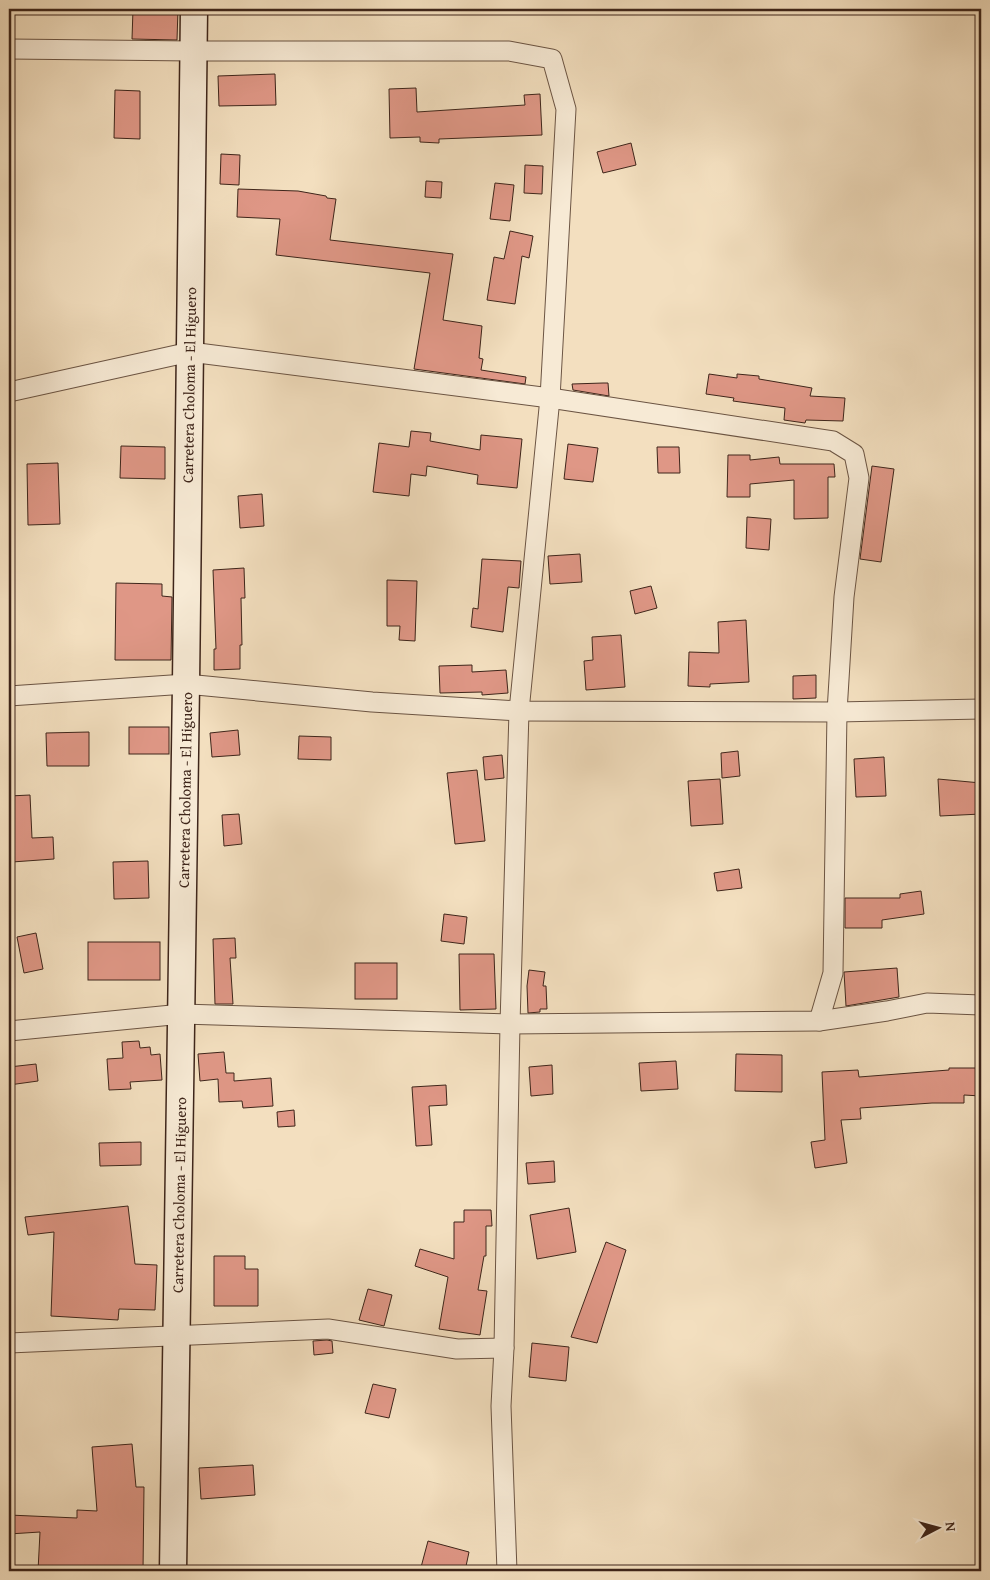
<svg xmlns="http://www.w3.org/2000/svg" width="990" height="1580" font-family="'Gentium Book Plus',serif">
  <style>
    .building { fill: #df9786; stroke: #3e251a }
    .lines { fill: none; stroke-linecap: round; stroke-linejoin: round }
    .street-casing { stroke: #6b5443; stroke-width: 21 }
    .secondary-casing { stroke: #3e251a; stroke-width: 29 }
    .street { stroke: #f7ead5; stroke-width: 19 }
    .secondary { stroke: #f7ead5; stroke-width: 26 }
    .labels { text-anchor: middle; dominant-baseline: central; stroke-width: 5; stroke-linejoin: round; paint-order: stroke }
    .street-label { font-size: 15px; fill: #3e251a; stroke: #f7ead5 }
  </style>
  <rect width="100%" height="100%" fill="#f3dfbf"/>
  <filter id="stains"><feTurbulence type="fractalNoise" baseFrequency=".004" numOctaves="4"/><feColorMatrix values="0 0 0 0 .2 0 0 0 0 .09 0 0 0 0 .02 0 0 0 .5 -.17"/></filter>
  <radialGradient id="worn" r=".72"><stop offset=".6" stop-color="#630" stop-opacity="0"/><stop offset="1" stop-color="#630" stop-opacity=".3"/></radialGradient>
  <g class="building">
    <polygon points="133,9 178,9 177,40 132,39"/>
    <polygon points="275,74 276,105 219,106 218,76"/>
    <polygon points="416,88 417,112 525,105 524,95 540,94 542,135 439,139 439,143 420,142 420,137 390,138 389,89"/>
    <polygon points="115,90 140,91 140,139 114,138"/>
    <polygon points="631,143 636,165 603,173 597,152"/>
    <polygon points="221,154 240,155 239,185 220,184"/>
    <polygon points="525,165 543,166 542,194 524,193"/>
    <polygon points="426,181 442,182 441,198 425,197"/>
    <polygon points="495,183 514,185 510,221 490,219"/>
    <polygon points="238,189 298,191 326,196 327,198 336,199 330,240 453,254 443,320 482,326 479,358 483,359 481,370 526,377 525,384 414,369 430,273 276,255 280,219 237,217"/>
    <polygon points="510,231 533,236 529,258 522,256 515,304 487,300 494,257 504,259"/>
    <polygon points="709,374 737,378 737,374 759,376 759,379 812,388 810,396 845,398 843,421 806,420 805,423 784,420 785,408 733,401 734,398 706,394"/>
    <polygon points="603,383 608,383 609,396 573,390 572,384"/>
    <polygon points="411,431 431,433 430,441 480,450 481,435 522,439 517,488 477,484 478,475 427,466 426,476 411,474 409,496 373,492 379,443 409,447"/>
    <polygon points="568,444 598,448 593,482 564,479"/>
    <polygon points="121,446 165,447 165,479 120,478"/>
    <polygon points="657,447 679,447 680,473 658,473"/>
    <polygon points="728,455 750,455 750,460 779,457 780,464 834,464 835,477 828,477 828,518 794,519 794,480 750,484 750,497 727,497"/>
    <polygon points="58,463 60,524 28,525 27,464"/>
    <polygon points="872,466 894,469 881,562 860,559"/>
    <polygon points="262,494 264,526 240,528 238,496"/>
    <polygon points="747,517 771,519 769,550 746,548"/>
    <polygon points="580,554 582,582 550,584 548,556"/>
    <polygon points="482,559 521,561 519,588 508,587 503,632 471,627 473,608 478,609"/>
    <polygon points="244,568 245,598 241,598 242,645 240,645 240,669 214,670 214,649 216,649 213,570"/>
    <polygon points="387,580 417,581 415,641 399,640 400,626 387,626"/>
    <polygon points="116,583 162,584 162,596 172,597 171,660 115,660"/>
    <polygon points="651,586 657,608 635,614 630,591"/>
    <polygon points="746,620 749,682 710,684 710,687 688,686 689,652 719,653 718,622"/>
    <polygon points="621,635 625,687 586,690 584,661 593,660 592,637"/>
    <polygon points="472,665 472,672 506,670 508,693 482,695 482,692 440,693 439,666"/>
    <polygon points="816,675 816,698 793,699 793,676"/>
    <rect x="129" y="727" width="40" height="27"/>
    <polygon points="238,730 240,755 212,757 210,733"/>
    <polygon points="89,732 89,766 47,766 46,733"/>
    <polygon points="299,736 331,737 331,760 298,759"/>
    <polygon points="738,751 740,776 722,778 721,753"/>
    <polygon points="502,755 504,778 485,780 483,757"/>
    <polygon points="884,757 886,796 856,797 854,759"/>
    <polygon points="477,770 485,841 455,844 447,773"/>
    <polygon points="720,779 723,824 691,826 688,781"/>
    <polygon points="938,779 981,783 981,814 940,816"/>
    <polygon points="30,795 32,838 53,837 54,859 12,862 9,796"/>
    <polygon points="239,814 242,844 224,846 222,815"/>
    <polygon points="148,861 149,898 114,899 113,862"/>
    <polygon points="739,869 742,888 717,891 714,873"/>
    <polygon points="921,891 924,914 882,920 882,928 845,928 845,898 900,898 900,894"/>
    <polygon points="444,914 467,917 464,944 441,941"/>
    <polygon points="36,933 43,969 24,973 17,937"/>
    <polygon points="235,938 236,958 230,958 233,1004 215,1004 213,939"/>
    <rect x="88" y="942" width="72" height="38"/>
    <polygon points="459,954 494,954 496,1009 460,1010"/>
    <rect x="355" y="963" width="42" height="36"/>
    <polygon points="897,968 899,997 846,1006 844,972"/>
    <polygon points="529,970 545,972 543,986 546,986 547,1009 540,1009 540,1012 528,1013 527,986"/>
    <polygon points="139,1041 140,1048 150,1047 151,1055 160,1054 162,1080 130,1082 131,1089 109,1090 107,1059 123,1058 122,1042"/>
    <polygon points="224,1052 226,1073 234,1073 234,1081 271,1078 273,1106 243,1108 242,1101 219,1102 218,1079 200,1081 198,1054"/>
    <polygon points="736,1054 782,1055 782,1092 735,1091"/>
    <polygon points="676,1061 678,1089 641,1091 639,1063"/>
    <polygon points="36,1064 38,1081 9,1085 9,1067"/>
    <polygon points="552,1065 553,1094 531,1096 529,1067"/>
    <polygon points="949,1068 981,1068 981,1096 964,1095 964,1103 932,1103 860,1108 861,1119 841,1120 847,1163 815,1168 811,1142 825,1140 822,1072 858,1070 859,1077 949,1070"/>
    <polygon points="446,1085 447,1105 429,1106 432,1145 416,1146 412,1087"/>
    <polygon points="294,1110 295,1126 278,1127 277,1112"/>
    <polygon points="141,1142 141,1165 100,1166 99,1143"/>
    <polygon points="554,1161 555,1182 528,1184 526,1163"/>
    <polygon points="128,1206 135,1264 157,1265 155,1310 119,1309 118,1320 51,1316 54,1232 28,1235 25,1217"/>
    <polygon points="569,1208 576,1252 537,1259 530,1215"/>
    <polygon points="464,1210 491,1210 492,1226 486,1226 486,1256 484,1256 478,1290 487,1291 480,1335 439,1329 448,1277 415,1266 420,1249 454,1259 454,1222 464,1222"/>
    <polygon points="606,1242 626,1250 597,1343 571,1337"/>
    <polygon points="214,1256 245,1256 245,1269 258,1269 258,1306 214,1306"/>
    <polygon points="368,1289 392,1295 384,1326 359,1320"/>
    <polygon points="327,1340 332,1341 333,1353 314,1355 313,1341"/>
    <polygon points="532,1343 569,1347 566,1381 529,1377"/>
    <polygon points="373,1384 396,1389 389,1418 365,1413"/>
    <polygon points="132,1444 136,1487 144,1487 143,1571 38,1571 40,1532 9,1534 9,1515 77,1518 77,1510 97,1511 92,1447"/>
    <polygon points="253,1465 255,1495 201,1499 199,1468"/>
    <polygon points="428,1541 469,1552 465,1571 420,1571"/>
  </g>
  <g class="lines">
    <g class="street-casing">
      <g id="street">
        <polyline points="9,49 193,51 509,51 552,59 566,109 550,398 519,711 510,1024 504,1348 501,1406 507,1571"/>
        <polyline points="9,392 190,352 550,398 833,441 854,454 859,478 844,597 837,712 833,973 819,1021"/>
        <polyline points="9,696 186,684 372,702 519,711 837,712 981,709"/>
        <polyline points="9,1031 182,1014 510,1024 819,1021 887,1011 927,1003 981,1005"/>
        <polyline points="9,1343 328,1329 457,1349 504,1348"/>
      </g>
    </g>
    <g class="secondary-casing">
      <polyline id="secondary" points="173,1571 186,684 194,9"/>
    </g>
    <use href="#street" class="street"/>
    <use href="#secondary" class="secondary"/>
  </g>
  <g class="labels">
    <g class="street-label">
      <text transform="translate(189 385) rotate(-89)">Carretera Choloma - El Higuero</text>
      <text transform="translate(185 790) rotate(-89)">Carretera Choloma - El Higuero</text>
      <text transform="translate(179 1195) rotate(-89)">Carretera Choloma - El Higuero</text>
    </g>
  </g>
  <rect width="990" height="1580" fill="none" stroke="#f3dfbf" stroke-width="30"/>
  <rect x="10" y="10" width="970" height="1560" fill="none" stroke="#3e251a" stroke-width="2.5"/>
  <rect x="15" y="15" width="960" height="1550" fill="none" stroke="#3e251a"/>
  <g transform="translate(938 1528) rotate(84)" stroke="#f7ead5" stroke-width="4" paint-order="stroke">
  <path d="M0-4L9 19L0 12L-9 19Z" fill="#3e251a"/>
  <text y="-8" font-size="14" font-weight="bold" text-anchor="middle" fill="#3e251a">N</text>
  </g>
  <rect width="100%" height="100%" filter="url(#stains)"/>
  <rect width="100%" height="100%" fill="url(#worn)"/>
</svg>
